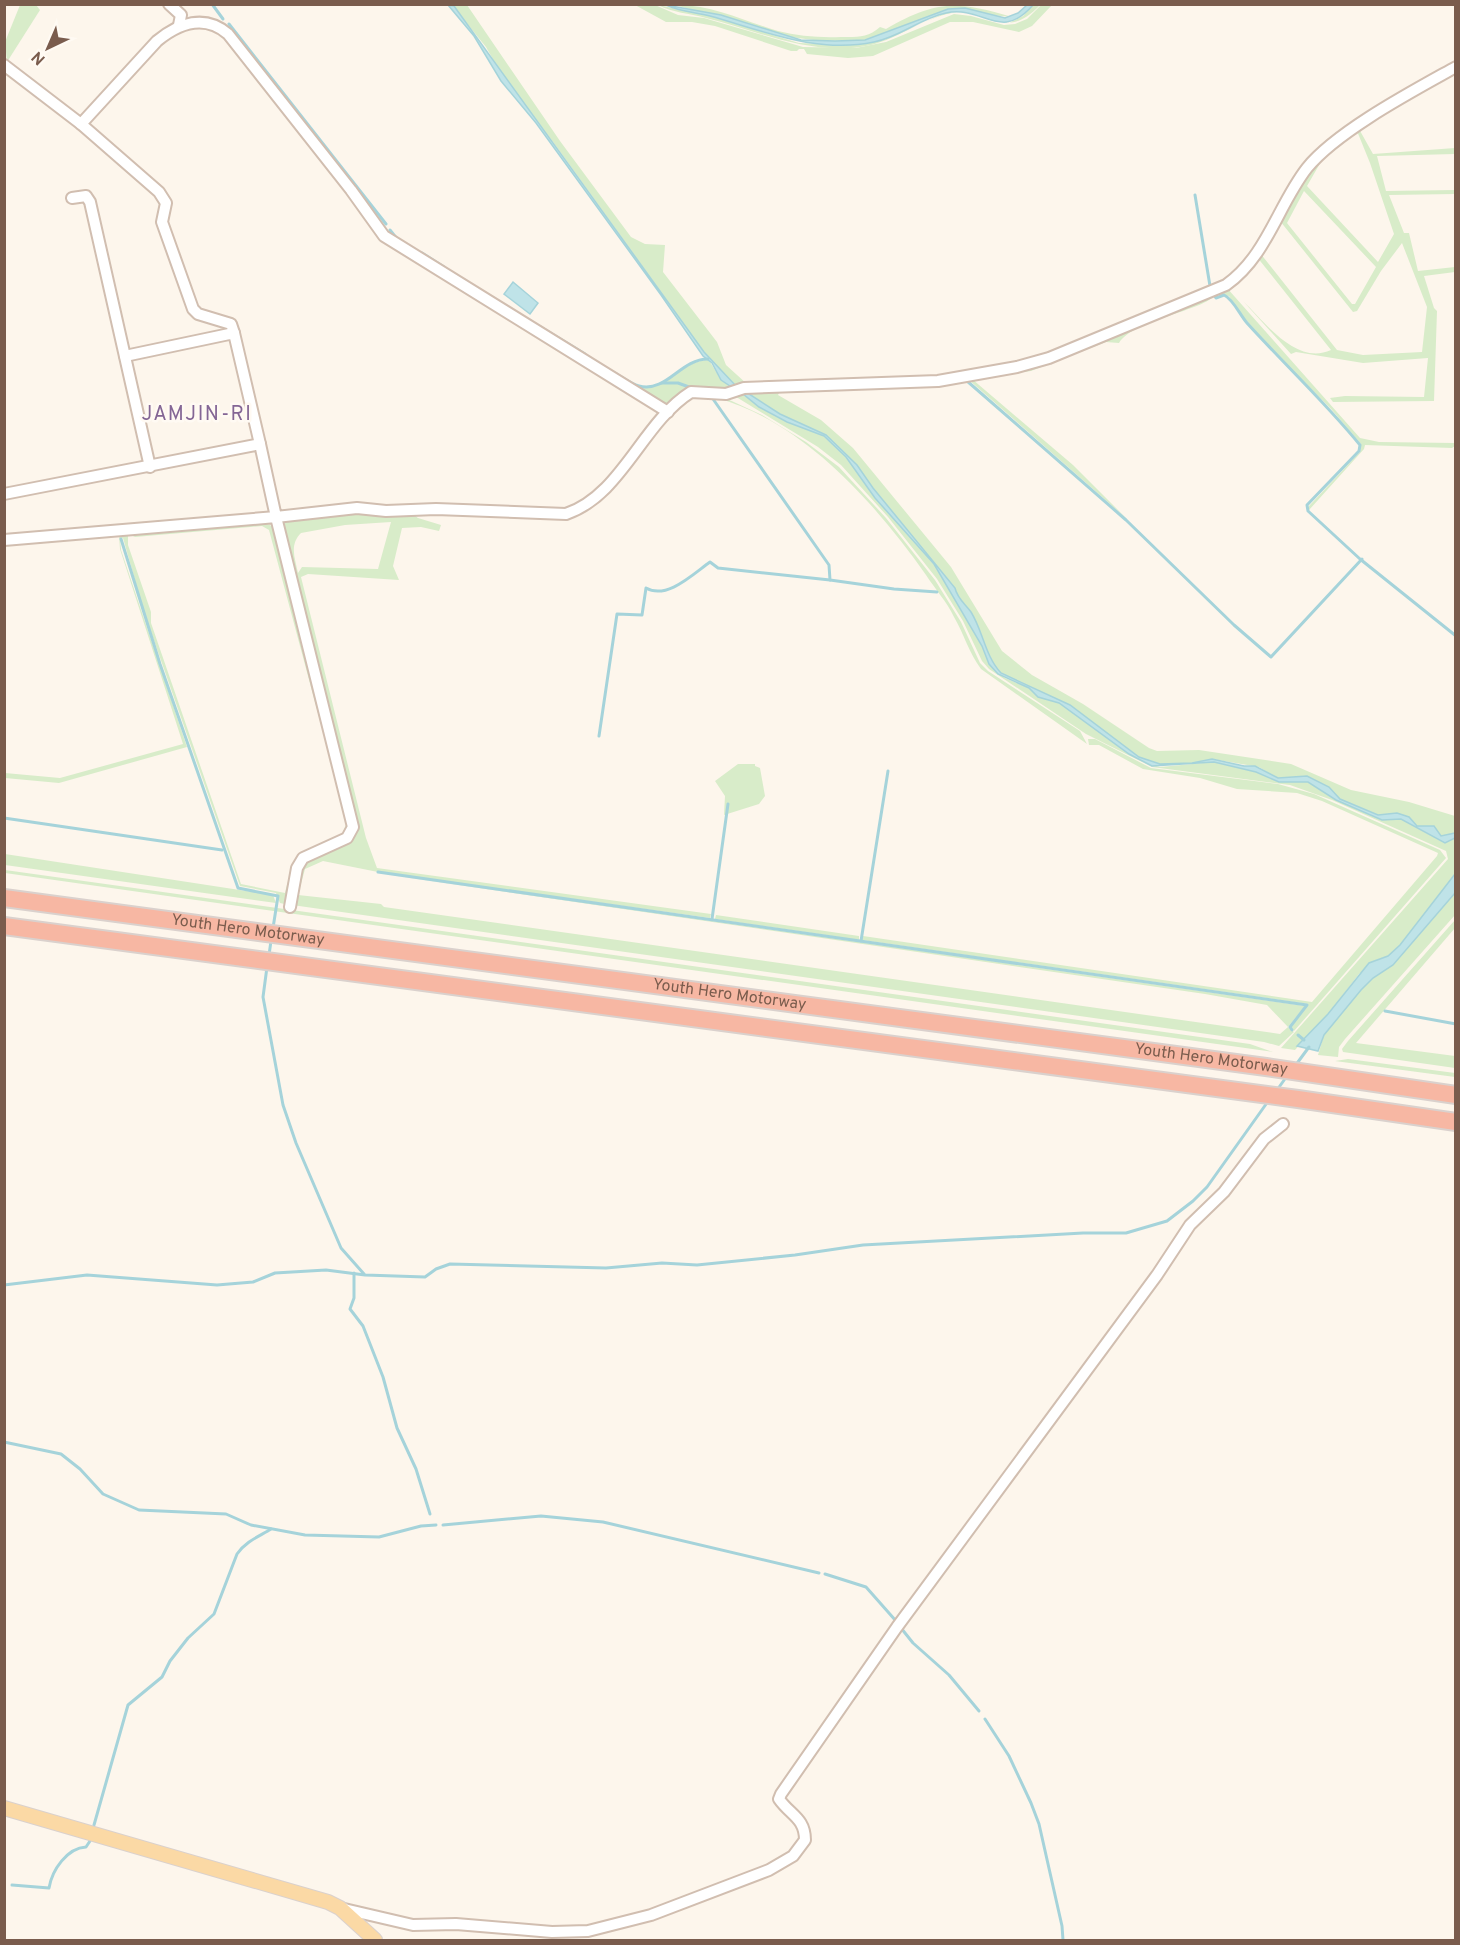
<svg xmlns="http://www.w3.org/2000/svg" width="1460" height="1945" font-family="Overpass,sans-serif">
  <style>
    .green { fill: #d8ecc9; fill-rule: evenodd }
    .water { fill: #bfe3e8; stroke: #a5d3da; stroke-width: 1.5 }
    .lines { fill: none; stroke-linecap: round; stroke-linejoin: round }
    .stream { stroke: #a5d3da; stroke-width: 3 }
    .minor-casing { stroke: #d1beb0; stroke-width: 14 }
    .major-casing { stroke: #dad1cd; stroke-width: 16 }
    .highway-casing { stroke: #dad1cd; stroke-width: 20 }
    .minor { stroke: #fff; stroke-width: 10 }
    .major { stroke: #fbd9a5; stroke-width: 14 }
    .highway { stroke: #f7b7a3; stroke-width: 16 }
    .labels { text-anchor: middle; dominant-baseline: central; stroke-width: 5; stroke-linejoin: round; paint-order: stroke }
    .street-label { font-size: 16px; fill: #7a5c4d; stroke: #fffaf3 }
    .quarter-label { font-size: 20px; letter-spacing: 1.5px; fill: #846695; stroke: #fffaf3 }
  </style>
  <rect width="100%" height="100%" fill="#fdf6ec"/>
  <g class="green">
    <polygon points="20,5 36,5 40,10 7,62 5,42"/>
    <polygon points="452,5 467,5 560,141 631,237 645,244 665,245 663,272 717,342 726,365 747,384 737,387 704,352 553,142 503,77 486,47"/>
    <polygon points="635,5 655,5 678,15 704,18 803,47 856,48 886,42 954,14 971,16 1004,25 1015,24 1027,19 1041,5 1052,5 1032,26 1019,32 973,22 950,22 873,56 848,58 807,54 804,49 799,49 797,51 791,51 715,26 692,22 666,22"/>
    <path d="M 658,5 L 707,15 L 799,43 L 852,45 L 884,40 L 945,13 L 964,12 L 1009,23 L 1023,16 L 1033,5 L 1040,5 C 1004,43 991,7 952,13 C 924,18 899,38 871,45 C 814,58 759,31 706,18 C 688,13 674,13 658,5 Z"/>
    <path d="M 675,5 C 711,4 744,21 778,31 C 798,36 820,38 841,37 C 857,37 868,38 880,27 L 886,29 C 936,0 958,1 1012,17 L 990,15 L 965,8 L 948,9 L 865,40 L 821,41 L 790,37 Z"/>
    <path d="M 1359,129 L 1373,154 L 1455,148 L 1455,154 L 1377,156 L 1386,191 L 1455,190 L 1455,194 L 1389,195 L 1404,233 L 1409,233 L 1418,271 L 1455,267 L 1455,272 L 1424,276 L 1434,308 L 1437,311 L 1434,401 L 1333,402 L 1330,398 L 1345,396 L 1424,397 L 1428,358 L 1363,363 L 1296,352 L 1291,354 L 1243,301 C 1265,322 1296,366 1331,350 L 1257,257 L 1260,253 L 1337,350 L 1363,355 L 1422,352 L 1427,307 L 1402,243 L 1381,271 L 1357,311 L 1353,312 L 1280,221 L 1308,172 L 1326,153 L 1307,186 L 1378,262 L 1394,234 L 1370,163 L 1357,131 ZM 1304,191 L 1376,267 L 1355,304 L 1352,304 L 1287,223 Z"/>
    <path d="M 389,230 L 405,247 L 426,256 L 636,386 C 668,395 679,360 709,360 L 721,380 L 733,388 L 690,389 L 666,408 L 395,241 L 387,235 Z"/>
    <path d="M 1227,288 L 1360,438 L 1379,442 L 1455,443 L 1455,446 L 1452,448 L 1365,445 L 1364,449 L 1309,510 L 1309,506 L 1360,452 L 1361,444 L 1331,409 L 1270,348 L 1235,307 L 1229,296 L 1216,294 C 1204,311 1134,319 1119,343 L 1106,342 L 1031,371 L 972,379 L 1073,465 L 1127,519 L 969,380 L 939,387 L 779,393 L 778,395 L 821,420 L 853,448 L 951,567 L 1002,651 L 1032,675 L 1083,704 L 1149,748 L 1157,751 L 1199,750 L 1291,764 L 1351,790 L 1409,802 L 1455,816 L 1455,833 L 1441,836 L 1434,826 L 1417,826 L 1409,817 L 1378,815 L 1340,799 L 1312,778 L 1277,778 L 1259,767 L 1212,759 L 1192,763 L 1160,764 L 1139,757 L 1070,705 L 1001,673 C 985,656 983,631 971,612 C 965,604 957,598 955,588 L 873,488 L 857,465 L 826,435 L 780,414 L 746,392 L 1018,370 Z"/>
    <polygon points="742,393 759,407 787,422 824,436 846,457 875,498 934,564 982,646 989,664 1005,678 1029,688 1038,696 1059,703 1143,762 1160,767 1214,762 1256,772 1279,782 1308,782 1336,800 1382,820 1401,819 1441,841 1448,842 1455,838 1455,874 1438,897 1400,945 1388,956 1379,959 1359,974 1328,1014 1295,1050 1281,1048 1448,859 1446,851 1332,800 1290,785 1152,767 1086,734 989,669 982,661 963,621 937,579 888,517 841,465 818,447 733,395"/>
    <path d="M 723,397 L 762,415 L 806,442 L 839,467 L 886,518 L 935,580 L 961,622 L 980,663 L 988,671 L 1080,731 L 1087,744 L 981,669 C 969,653 964,634 954,617 C 947,602 935,589 926,575 C 876,504 804,422 717,398 Z"/>
    <path d="M 352,510 L 411,513 L 418,518 L 441,525 L 439,531 L 421,527 L 402,528 L 393,566 L 399,580 L 308,574 L 301,577 L 366,838 L 377,868 L 711,914 L 710,918 L 378,872 L 323,861 L 305,869 L 298,895 L 381,904 L 384,907 L 1280,1034 L 1288,1027 L 1267,1005 L 1205,994 L 377,873 L 1305,1006 L 1288,1027 L 1294,1032 L 1279,1046 L 1264,1042 L 292,905 L 303,863 L 350,840 L 355,833 L 282,525 L 288,521 ZM 391,522 L 378,569 L 302,567 L 298,573 C 295,558 289,545 301,533 L 345,525 Z"/>
    <path d="M 249,523 C 262,523 273,521 278,535 L 350,824 C 344,848 313,845 298,861 L 289,905 L 280,903 L 276,893 L 240,886 L 144,612 L 123,538 L 120,539 L 121,550 L 187,747 L 59,783 L 5,778 L 5,773 L 60,778 L 183,744 L 120,549 L 119,535 ZM 262,526 L 269,530 L 347,822 L 341,837 C 303,856 297,847 285,893 L 241,884 L 151,623 L 151,612 L 128,545 L 128,534 L 135,537 Z"/>
    <polygon points="1088,739 1095,739 1151,768 1278,784 1314,794 1440,850 1446,858 1294,1031 1291,1027 1308,1004 862,940 863,936 1312,1002 1437,856 1438,853 1322,801 1297,793 1237,789 1200,778 1143,769 1099,745 1089,745"/>
    <polygon points="738,764 755,764 755,766 760,768 765,796 759,804 724,815 725,796 715,781"/>
    <polygon points="5,854 273,895 276,903 5,865"/>
    <polygon points="5,870 1250,1044 1273,1052 5,873"/>
    <polygon points="1455,893 1455,915 1345,1039 1339,1047 1338,1057 1318,1055 1324,1035 1361,990 1373,978 1393,965"/>
    <polygon points="716,915 859,936 859,940 715,919"/>
    <polygon points="1455,920 1455,928 1356,1043 1455,1056 1455,1068 1343,1052 1342,1049 1348,1041"/>
    <polygon points="1348,1059 1455,1073 1455,1077 1335,1061"/>
  </g>
  <g class="water">
    <polygon points="448,5 454,6 704,352 737,387 733,388 721,380 712,363 703,356 661,295 536,123 501,81 474,36"/>
    <path d="M 666,5 L 721,15 L 801,40 L 835,41 L 865,40 L 948,9 L 965,8 L 1005,18 L 1018,13 L 1027,5 L 1033,5 C 1000,43 984,5 946,13 C 921,18 900,37 874,42 C 817,54 764,31 710,16 C 695,12 681,12 666,5 Z"/>
    <polygon points="513,282 538,303 530,314 504,294"/>
    <path d="M 746,392 L 780,414 L 826,435 L 857,465 L 873,488 L 955,588 C 957,598 965,604 971,612 C 983,631 985,656 1001,673 L 1070,705 L 1139,757 L 1160,764 L 1192,763 L 1212,759 L 1244,766 L 1255,766 L 1278,778 L 1307,776 L 1329,787 L 1340,799 L 1378,815 L 1397,813 L 1409,817 L 1417,826 L 1434,826 L 1441,836 L 1455,833 L 1455,838 L 1445,843 L 1401,819 L 1382,820 L 1336,800 L 1308,782 L 1279,782 L 1256,772 L 1214,762 L 1152,766 L 1129,754 L 1059,703 L 1038,697 L 1029,688 L 998,674 L 989,664 L 982,646 L 934,564 L 875,498 L 846,457 L 824,436 L 787,422 L 759,407 L 742,393 Z"/>
    <polygon points="1455,874 1455,893 1393,965 1373,978 1361,990 1324,1035 1318,1051 1297,1046 1328,1014 1369,963 1388,956 1400,945"/>
  </g>
  <g class="lines">
    <g class="stream">
      <polyline points="212,4 223,19"/>
      <polyline points="229,24 386,224"/>
      <polyline points="1195,195 1210,286"/>
      <polyline points="390,230 398,240"/>
      <polyline points="422,253 444,267"/>
      <path d="M 1214,295 L 1216,298 L 1224,295 C 1233,299 1240,315 1247,323 C 1284,364 1325,402 1360,445 L 1359,451 L 1307,505 L 1308,511 L 1360,559 L 1456,636"/>
      <polyline points="539,326 585,354"/>
      <path d="M 613,372 C 621,376 630,384 639,386 C 667,393 680,359 708,359"/>
      <polyline points="967,381 1126,520 1234,625 1271,657 1362,559"/>
      <polyline points="662,383 678,383 689,387"/>
      <polyline points="711,398 713,399 829,565 830,580 894,589 937,592"/>
      <polyline points="121,539 160,664 238,888 278,896 273,928"/>
      <path d="M 599,736 L 617,614 L 642,615 L 646,588 C 667,600 693,574 710,562 L 718,568 L 830,580"/>
      <polyline points="4,818 222,850"/>
      <polyline points="378,872 1307,1005 1290,1027 1292,1030"/>
      <polyline points="712,919 728,804"/>
      <polyline points="861,941 888,771"/>
      <polyline points="269,955 271,941"/>
      <polyline points="267,967 263,997 283,1105 296,1143 341,1248 364,1274"/>
      <polyline points="1385,1011 1456,1024"/>
      <polyline points="1298,1035 1304,1040"/>
      <polyline points="1295,1066 1309,1047"/>
      <polyline points="1277,1090 1287,1076"/>
      <polyline points="354,1273 354,1298 350,1309 363,1326 383,1377 397,1428 416,1469 430,1514"/>
      <polyline points="4,1285 87,1275 217,1285 253,1282 275,1273 326,1270 365,1275 425,1277 436,1269 450,1264 606,1268 662,1263 697,1265 795,1255 863,1245 1083,1233 1126,1233 1167,1221 1193,1201 1207,1187 1269,1100"/>
      <polyline points="4,1442 61,1454 80,1469 103,1494 139,1510 226,1514 251,1525 305,1535 379,1537 421,1526 436,1525"/>
      <polyline points="443,1525 541,1516 603,1522 819,1573"/>
      <polyline points="825,1574 866,1587 896,1621"/>
      <polyline points="901,1628 913,1643 949,1675 979,1711"/>
      <polyline points="985,1719 1009,1756 1031,1803 1039,1824 1062,1926 1063,1940"/>
      <path d="M 94,1825 L 128,1705 L 162,1677 L 170,1661 L 188,1638 L 214,1614 L 237,1554 C 246,1541 260,1536 271,1529"/>
      <path d="M 12,1885 L 49,1888 C 52,1870 67,1848 86,1847 L 90,1841"/>
    </g>
    <g class="minor-casing">
      <g id="minor">
        <polyline points="169,4 181,15 179,25"/>
        <polyline points="4,65 81,124 159,192 166,203 162,222 193,309 198,314 231,324 234,333"/>
        <path d="M 81,124 L 157,41 C 179,23 205,14 228,34 L 351,190 L 384,236 L 668,412"/>
        <polyline points="72,198 86,196 90,202 150,467"/>
        <polyline points="125,356 234,333 260,444"/>
        <path d="M 4,494 L 260,444 L 276,517 L 357,508 L 386,511 L 436,509 L 566,514 C 622,495 642,423 691,392 L 726,394 L 744,388 L 938,381 L 1017,367 L 1049,358 L 1226,285 C 1267,256 1278,205 1307,168 C 1337,131 1413,91 1456,67"/>
        <polyline points="4,540 276,517 353,827 347,838 303,858 297,868 290,907"/>
        <path d="M 340,1908 L 413,1925 L 456,1924 L 552,1932 L 588,1931 L 651,1915 L 769,1870 L 793,1856 L 805,1840 C 805,1818 790,1815 779,1799 L 781,1794 L 897,1627 L 1157,1275 L 1190,1225 L 1224,1192 L 1264,1139 L 1283,1124"/>
      </g>
    </g>
    <g class="major-casing">
      <polyline id="major" points="4,1808 328,1902 340,1908 375,1940"/>
    </g>
    <g class="highway-casing">
      <g id="highway">
        <path id="s1" d="M 4,898 L 1266,1067 L 1456,1095"/>
        <polyline points="4,926 1298,1099 1456,1122"/>
      </g>
    </g>
    <use href="#minor" class="minor"/>
    <use href="#major" class="major"/>
    <use href="#highway" class="highway"/>
  </g>
  <g class="labels">
    <g class="street-label">
      <text stroke="none"><textPath href="#s1" startOffset="246">Youth Hero Motorway</textPath></text>
      <text stroke="none"><textPath href="#s1" startOffset="732">Youth Hero Motorway</textPath></text>
      <text stroke="none"><textPath href="#s1" startOffset="1218">Youth Hero Motorway</textPath></text>
    </g>
    <g class="quarter-label">
      <text x="197" y="415">JAMJIN-RI</text>
    </g>
  </g>
  <rect width="1460" height="1945" fill="none" stroke="#7a5c4d" stroke-width="12"/>
  <g transform="translate(48 48) rotate(224)" stroke="#fffaf3" stroke-width="4.5" paint-order="stroke">
  <path d="M0-4.5L10 22L0 15L-10 22Z" fill="#7a5c4d"/>
  <text y="-9" font-size="16" font-weight="bold" text-anchor="middle" fill="#7a5c4d">N</text>
  </g>
</svg>
